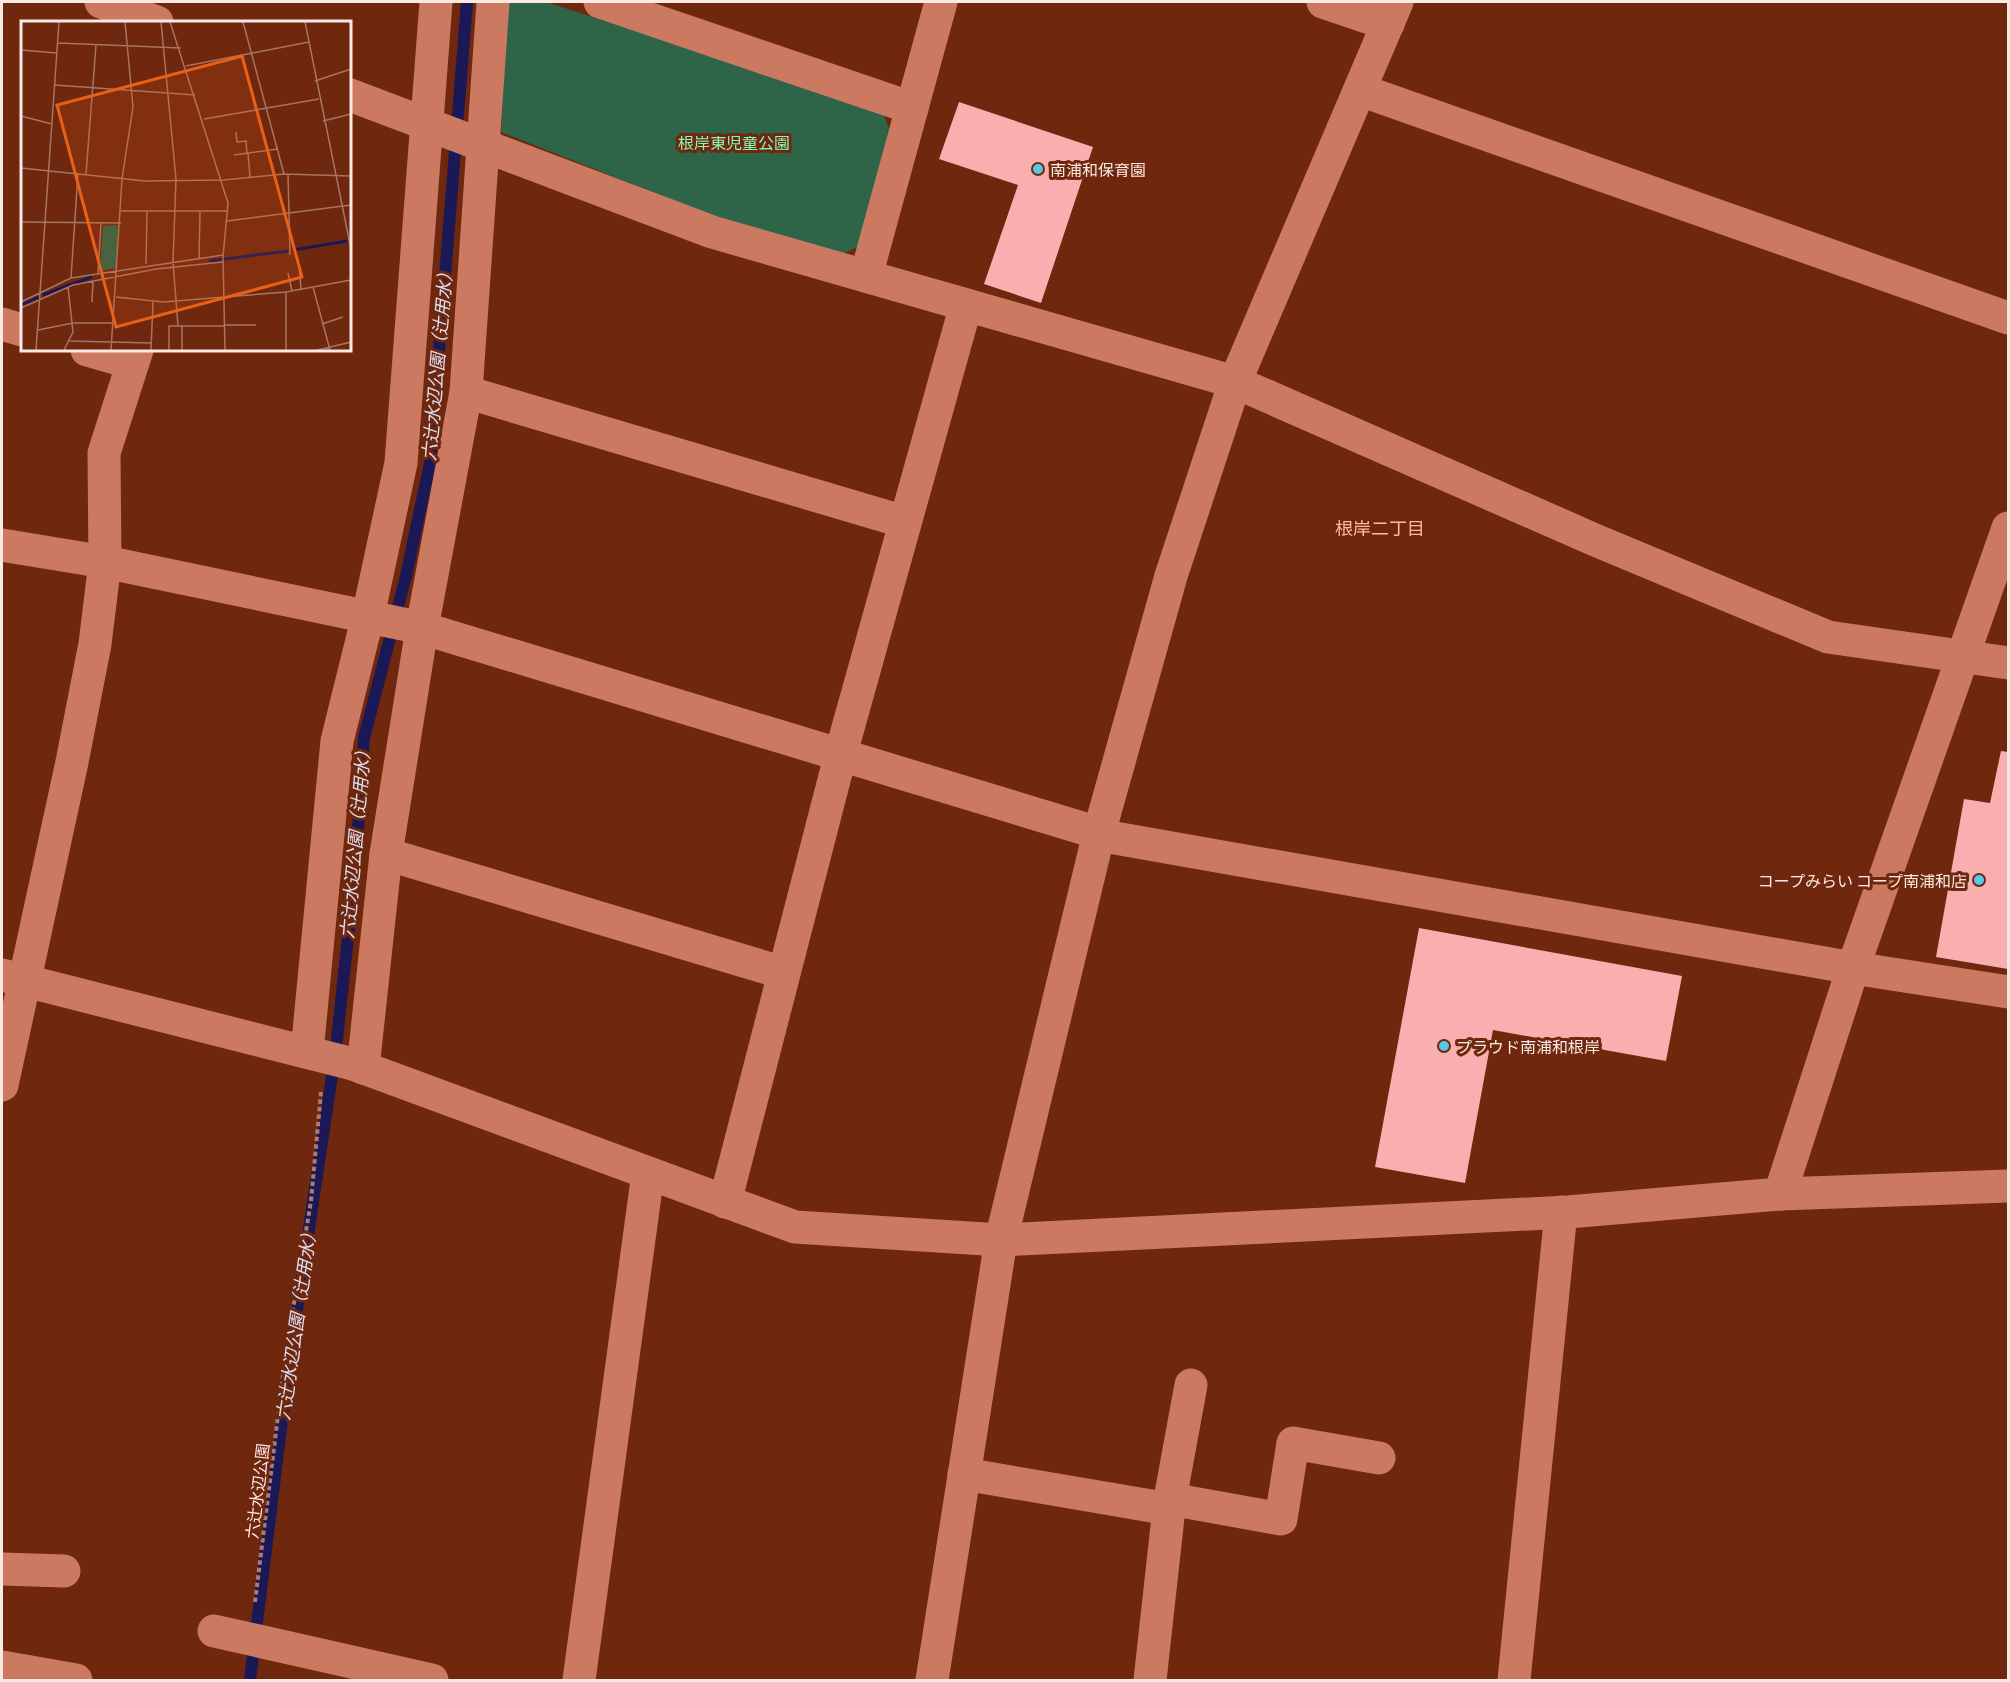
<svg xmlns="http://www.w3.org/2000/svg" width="2010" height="1682" font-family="Commissioner,'Noto Sans JP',sans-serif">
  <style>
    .green { fill: #2e6447 }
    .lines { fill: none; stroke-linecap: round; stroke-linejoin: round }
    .stream { stroke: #1b1857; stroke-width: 12 }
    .building { fill: #f9afb0 }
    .path { stroke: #ad7c6c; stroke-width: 4; stroke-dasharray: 4.5 3; stroke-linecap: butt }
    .minor { stroke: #cb7a61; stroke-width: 33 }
    .tertiary { stroke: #cb7a61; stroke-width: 33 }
    .poi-dot { fill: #5ac8e5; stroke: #6f270e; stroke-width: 2 }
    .labels { text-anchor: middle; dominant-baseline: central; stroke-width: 6; stroke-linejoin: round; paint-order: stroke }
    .park-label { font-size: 16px; fill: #84f9b9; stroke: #6f270e }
    .poi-label { font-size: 16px; fill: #fce9e4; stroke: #6f270e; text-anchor: start }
    .street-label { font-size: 16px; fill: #fce9e4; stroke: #6f270e }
    .water-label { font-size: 18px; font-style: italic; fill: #dce0f4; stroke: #6f270e }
    .neighbourhood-label { font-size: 18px; fill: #feb9a3; stroke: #6f270e }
    .inset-river { fill: none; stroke: #1b1857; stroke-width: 3 }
    .inset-road { fill: none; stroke: #a77564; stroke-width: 1.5 }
    .view { fill: #e96017; fill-opacity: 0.15; stroke: #e96017; stroke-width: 3 }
    .inset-edge { fill: none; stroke: #fce9e4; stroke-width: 3 }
  </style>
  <rect width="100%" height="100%" fill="#6f270e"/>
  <polygon class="green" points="508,2 546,2 882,110 889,128 860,246 840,255 708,214 501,132"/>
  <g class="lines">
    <polyline class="stream" points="250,1680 290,1355 336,1049 355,872 364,738 406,576 430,463 467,2"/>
  </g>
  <g class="building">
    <polygon points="959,102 1093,147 1041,303 984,284 1018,185 939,159"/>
    <polygon points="2001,751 2008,752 2008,969 1936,957 1964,799 1990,803"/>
    <polygon points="1419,928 1682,976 1666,1061 1493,1030 1465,1183 1375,1167"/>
  </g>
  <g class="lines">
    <polyline class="path" points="255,1602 286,1351 311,1201 321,1092"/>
    <g class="minor">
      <polyline points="101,2 157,22"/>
      <polyline points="600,2 912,108"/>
      <polyline points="1323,2 1388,24"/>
      <polyline points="1360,90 2008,318"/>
      <polyline points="350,95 712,232 1235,382 1595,540 1828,637 2008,663"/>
      <polyline points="866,276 941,2"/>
      <polyline points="2,324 22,330"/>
      <polyline points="87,350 132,363"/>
      <polyline points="466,392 905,522"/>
      <polyline points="2,545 105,562 422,628 1115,838 1853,968 2008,992"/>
      <polyline points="386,854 784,973"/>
      <polyline points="307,1052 337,741 368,616 401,463 436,2"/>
      <polyline points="353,1064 795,1227 1001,1240 1568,1212 1780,1194 2008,1186"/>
      <polyline points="363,1068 386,854 422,628 466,392 493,2"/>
      <polyline points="2,1085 72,762 95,644 105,562 104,453 137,350"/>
      <polyline points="1780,1194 1853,968 2008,528"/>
      <polyline points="725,1202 841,753 966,305"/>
      <polyline points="964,1474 1169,1509"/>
      <polyline points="1170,1499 1281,1519 1293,1443 1379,1458"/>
      <polyline points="2,1569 64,1571"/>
      <polyline points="214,1631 432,1680"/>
      <polyline points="2,1667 76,1680"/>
      <polyline points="579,1680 648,1173"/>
      <polyline points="1150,1680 1170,1499 1191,1385"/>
      <polyline points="1514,1680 1561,1212"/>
    </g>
    <g class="tertiary">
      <polyline points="2,975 353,1064"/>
      <polyline points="932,1680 1001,1240 1099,833 1171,576 1235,382 1397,2"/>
    </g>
  </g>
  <g class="poi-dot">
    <circle cx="1038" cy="169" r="6"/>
    <circle cx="1979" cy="880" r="6"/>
    <circle cx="1444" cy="1046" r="6"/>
  </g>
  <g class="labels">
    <g class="park-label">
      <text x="734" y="142">根岸東児童公園</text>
    </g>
    <g class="poi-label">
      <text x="1050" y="169">南浦和保育園</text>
      <text x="1967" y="880" text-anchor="end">コープみらい コープ南浦和店</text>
      <text x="1456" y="1046">プラウド南浦和根岸</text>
    </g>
    <g class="street-label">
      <text transform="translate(257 1491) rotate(-83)">六辻水辺公園</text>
    </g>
    <g class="water-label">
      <text transform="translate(437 362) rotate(-85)">六辻水辺公園（辻用水）</text>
      <text transform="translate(355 840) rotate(-85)">六辻水辺公園（辻用水）</text>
      <text transform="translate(296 1322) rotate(-82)">六辻水辺公園（辻用水）</text>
    </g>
    <g class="neighbourhood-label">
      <text x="1380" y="528">根岸二丁目</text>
    </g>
  </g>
  <g transform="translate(21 21)">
    <rect width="330" height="330" fill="#6f270e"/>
    <path d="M 97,204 L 95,247 L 79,250 L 82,205 Z" fill="#2e6447"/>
    <path class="inset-river" d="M 272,229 L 326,220M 188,240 L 267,230M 22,274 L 71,256M 0,284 L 18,276"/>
    <path class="inset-road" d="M 140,1 L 155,158 L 152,241 L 157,305M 149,1 L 207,182 L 202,236 L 204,329M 222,1 L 263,153M 284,1 L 330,228M 37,22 L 160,27M 0,29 L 36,32M 165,45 L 288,21M 294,60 L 330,48M 34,64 L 174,74M 0,95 L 31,103M 183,98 L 298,78M 302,100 L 330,93M 215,111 L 216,121 L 225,120 L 226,133M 227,132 L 229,156M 213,134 L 257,128M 0,147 L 124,160 L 203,159 L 263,153 L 330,155M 65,153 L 75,24M 267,153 L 269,234M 100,190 L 206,190M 206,200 L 330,184M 0,201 L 100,202M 178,238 L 179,191M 125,243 L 126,191M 278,244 L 280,268M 77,252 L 80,202M 267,252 L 271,270M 50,257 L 57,152M 292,266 L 309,329M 95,276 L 142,281 L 265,271 L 330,259M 0,281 L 50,257 L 202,234M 71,281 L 72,260M 0,287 L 52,264 L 135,248 L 202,241M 301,303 L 322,296M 203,304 L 235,304M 161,305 L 161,329M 17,309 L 52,302 L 92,302M 48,320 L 130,322M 15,329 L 38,1M 43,329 L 52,311 L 47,266M 90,329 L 101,158 L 112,86 L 104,1M 130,329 L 132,281M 148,329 L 148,305 L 203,305M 265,329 L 265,271M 297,329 L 330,321"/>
    <path class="view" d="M 221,35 L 281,256 L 95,306 L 36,84 Z"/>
    <rect width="330" height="330" class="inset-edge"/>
  </g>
  <rect width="2010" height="1682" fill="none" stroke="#fce9e4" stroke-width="6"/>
</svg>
